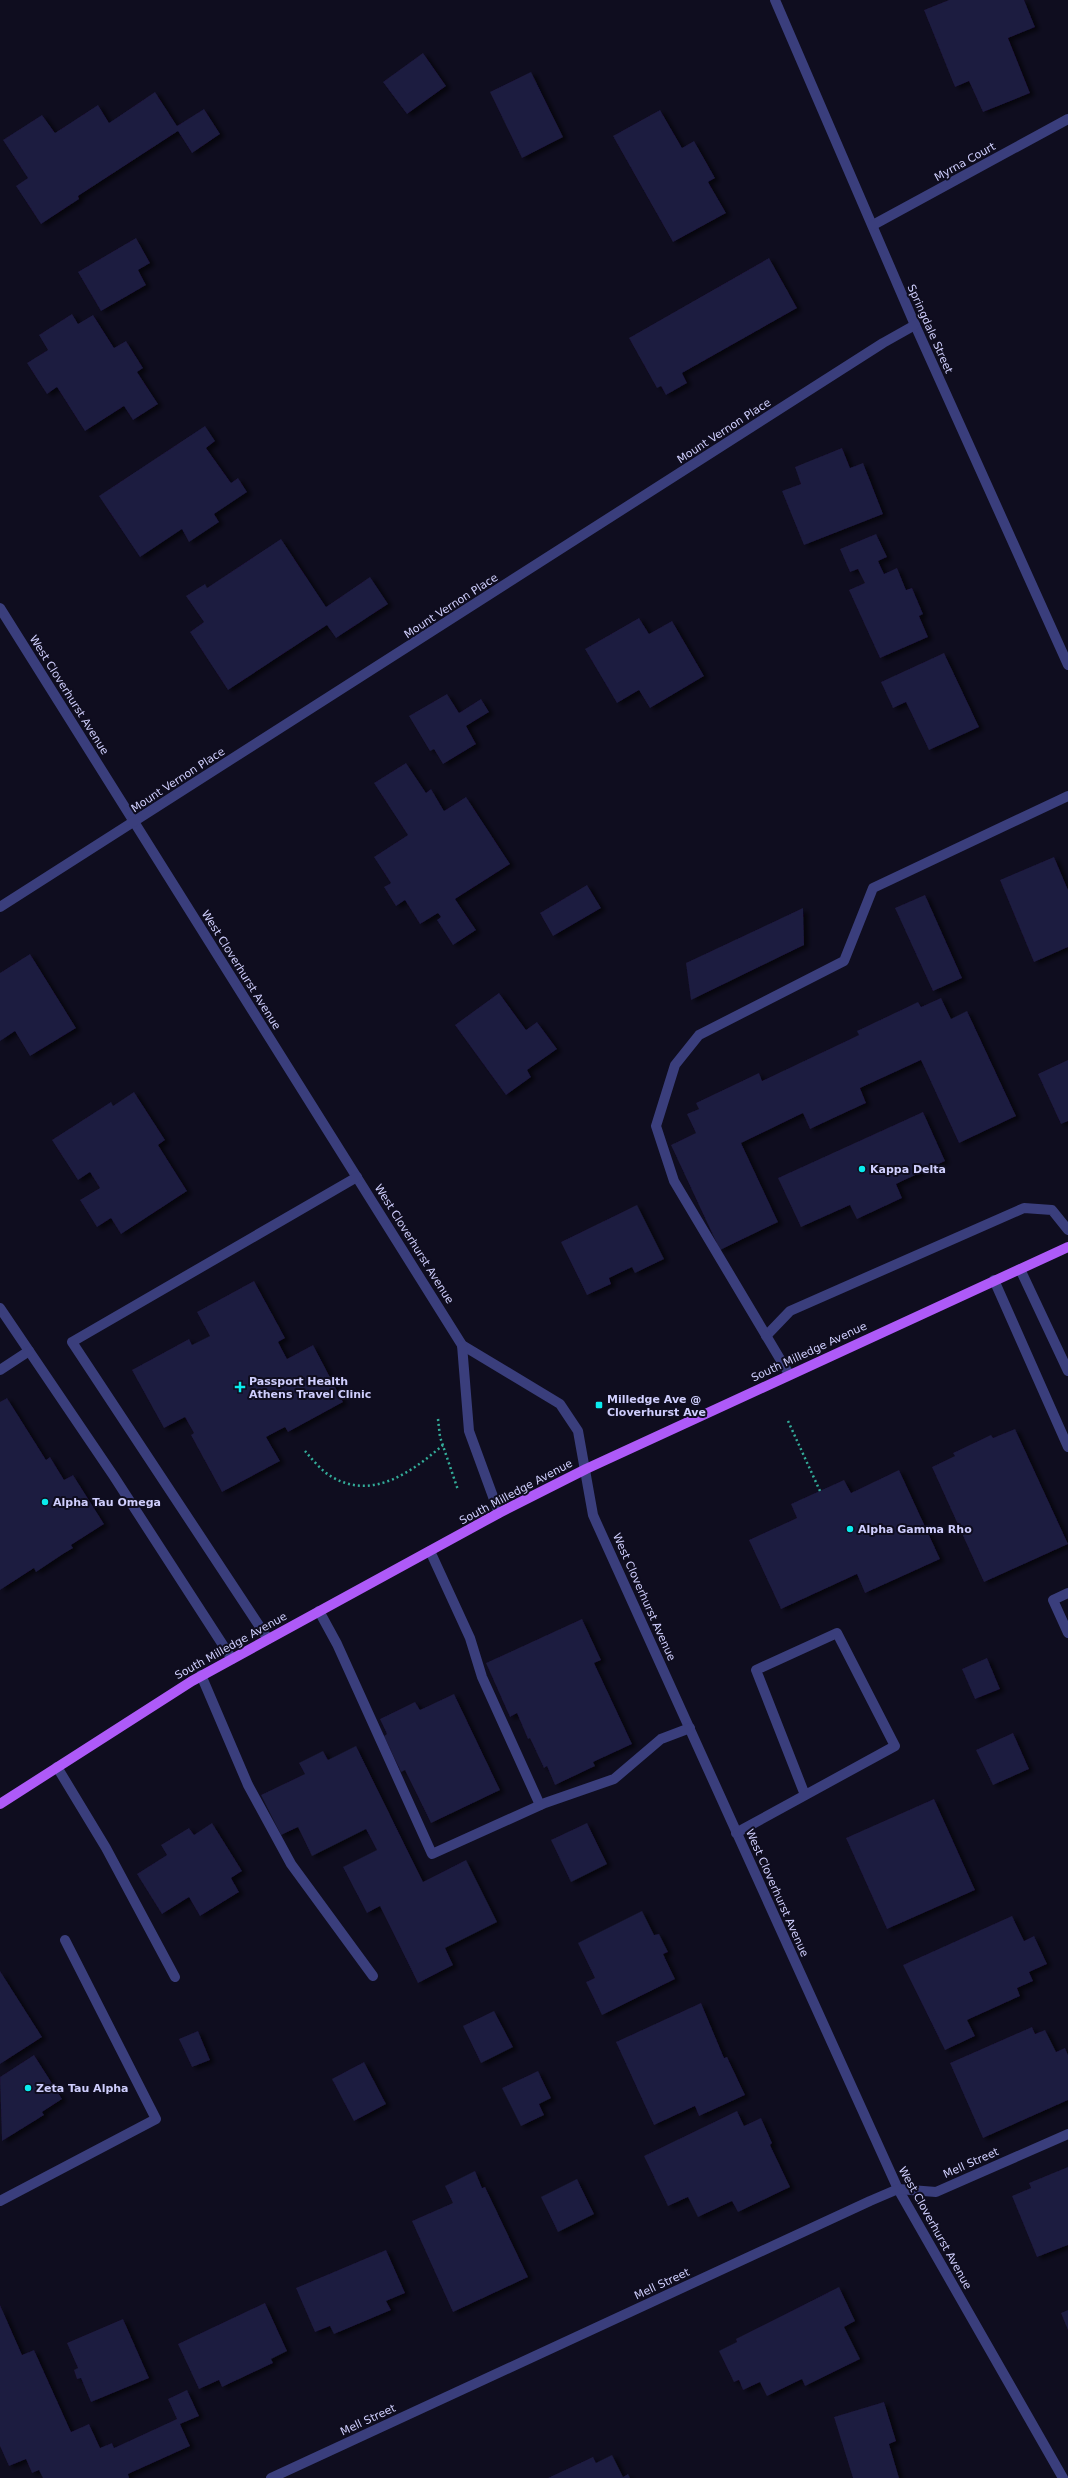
<svg xmlns="http://www.w3.org/2000/svg" width="1068" height="2478" font-family="'DejaVu Sans',sans-serif">
  <style>
    .building { fill: #1e1a3f; filter: url(#shadow) }
    .lines { fill: none; stroke-linecap: round; stroke-linejoin: round }
    .path { stroke: #33ac99; stroke-width: 2.5; stroke-dasharray: 2 3; stroke-linecap: butt }
    .minor { stroke: #3a3e7c; stroke-width: 10 }
    .major { stroke: #ae5af8; stroke-width: 10 }
    .poi-dot { fill: #0aebed; stroke: #0f0d1f; stroke-width: 1.5 }
    .labels { text-anchor: middle; dominant-baseline: central; stroke-width: 4; stroke-linejoin: round; paint-order: stroke }
    .street-label { font-size: 11px; fill: #cfcefd; stroke: #0f0d1f }
    .poi-label { font-size: 11px; font-weight: bold; fill: #cfcefd; stroke: #0f0d1f; text-anchor: start }
  </style>
  <defs>
    <filter id="shadow"><feDropShadow dx="4.5" dy="2.5" stdDeviation="2" flood-color="#0009"/></filter>
  </defs>
  <rect width="100%" height="100%" fill="#0f0d1f"/>
  <g class="building">
    <polygon points="949,0 1024,0 1035,27 1008,38 1030,93 983,112 969,81 955,87 924,10"/>
    <polygon points="423,53 446,86 407,114 383,82"/>
    <polygon points="531,72 563,137 522,158 490,92"/>
    <polygon points="155,92 177,126 204,109 220,134 192,153 178,131 78,196 79,199 41,224 16,186 28,178 3,140 42,115 55,133 98,105 109,123"/>
    <polygon points="660,110 682,148 694,141 715,178 708,182 726,213 673,242 613,136"/>
    <polygon points="136,238 150,263 138,270 146,285 101,311 78,272"/>
    <polygon points="769,258 797,308 682,373 687,383 666,395 661,386 657,388 629,338"/>
    <polygon points="72,314 78,324 93,315 114,348 126,341 143,368 137,372 158,404 133,420 124,406 85,431 57,387 47,394 27,363 48,350 39,335"/>
    <polygon points="205,426 215,441 206,448 231,483 238,478 247,492 214,514 219,522 189,542 182,529 140,557 99,496"/>
    <polygon points="842,448 850,468 863,463 883,514 804,545 782,491 801,484 795,467"/>
    <polygon points="876,534 887,557 878,561 884,574 897,568 906,590 912,588 923,614 919,616 928,637 880,658 849,590 865,583 858,569 850,572 840,549"/>
    <polygon points="281,539 326,607 370,577 388,604 336,638 327,625 228,690 190,632 204,622 186,596 205,584 207,588"/>
    <polygon points="639,618 649,634 672,621 704,676 650,708 639,690 617,703 585,649"/>
    <polygon points="944,653 979,727 929,750 906,702 893,708 881,682"/>
    <polygon points="447,694 459,713 481,699 489,712 466,726 476,744 443,764 434,749 430,751 409,716"/>
    <polygon points="406,763 426,793 431,789 444,811 466,797 510,864 455,899 476,930 453,945 437,920 441,917 438,913 420,924 405,900 396,906 384,887 391,883 374,857 408,835 374,783"/>
    <polygon points="1054,857 1068,890 1068,947 1034,962 1000,880"/>
    <polygon points="587,885 601,908 553,936 540,913"/>
    <polygon points="925,895 962,978 933,991 895,908"/>
    <polygon points="803,908 804,945 691,1000 686,963"/>
    <polygon points="30,954 76,1028 30,1056 15,1031 0,1041 0,973"/>
    <polygon points="499,993 526,1030 537,1022 557,1049 527,1070 531,1077 506,1095 455,1025"/>
    <polygon points="941,998 951,1019 967,1011 1016,1116 959,1143 921,1060 860,1088 866,1103 842,1114 810,1129 803,1113 741,1143 778,1222 720,1250 671,1145 696,1133 687,1114 699,1109 696,1103 759,1073 762,1081 859,1035 857,1031 916,1003 918,1002 921,1007"/>
    <polygon points="1068,1060 1068,1121 1061,1124 1038,1074"/>
    <polygon points="134,1092 165,1140 158,1145 187,1191 121,1234 111,1218 97,1227 80,1200 100,1188 90,1172 78,1180 52,1140 111,1102 113,1106"/>
    <polygon points="923,1112 945,1161 896,1184 902,1198 857,1219 850,1205 801,1227 778,1178"/>
    <polygon points="637,1205 664,1259 635,1273 632,1267 609,1278 611,1284 587,1295 561,1242"/>
    <polygon points="254,1281 285,1338 278,1342 287,1359 313,1345 343,1402 288,1432 285,1427 266,1437 280,1461 222,1492 191,1435 194,1433 185,1417 164,1428 132,1370 189,1339 192,1345 210,1336 197,1312"/>
    <polygon points="7,1398 46,1460 50,1457 64,1480 73,1475 104,1524 71,1545 73,1548 63,1554 36,1572 34,1568 0,1590 0,1402"/>
    <polygon points="1015,1429 1068,1544 984,1582 932,1467 955,1456 953,1453 991,1435 993,1438"/>
    <polygon points="899,1470 940,1559 865,1593 857,1574 781,1609 749,1540 797,1518 791,1504 844,1480 851,1493"/>
    <polygon points="582,1619 601,1660 594,1663 632,1744 593,1762 595,1766 555,1785 547,1766 544,1768 530,1738 528,1739 517,1713 510,1717 486,1663"/>
    <polygon points="987,1658 1000,1689 975,1699 962,1669"/>
    <polygon points="454,1694 500,1790 431,1823 405,1770 401,1772 384,1736 387,1734 380,1719 415,1702 420,1710"/>
    <polygon points="1013,1733 1029,1769 993,1785 976,1750"/>
    <polygon points="356,1746 423,1882 466,1860 497,1922 445,1948 453,1965 418,1983 380,1906 367,1913 343,1867 377,1850 366,1829 312,1856 298,1827 281,1835 261,1795 305,1774 299,1763 323,1751 328,1760"/>
    <polygon points="934,1799 975,1890 887,1929 846,1838"/>
    <polygon points="212,1823 242,1871 231,1878 239,1892 200,1916 189,1897 162,1914 137,1874 167,1855 161,1845 189,1828 194,1835"/>
    <polygon points="587,1823 607,1864 571,1882 551,1840"/>
    <polygon points="642,1911 654,1935 659,1934 668,1952 663,1954 675,1979 602,2015 586,1982 595,1978 578,1943"/>
    <polygon points="1012,1916 1024,1941 1034,1936 1047,1964 1029,1972 1033,1981 1017,1988 1020,1996 967,2020 975,2036 945,2050 903,1965"/>
    <polygon points="0,1971 42,2037 0,2064"/>
    <polygon points="701,2003 724,2058 727,2057 745,2095 699,2116 695,2106 654,2125 616,2042"/>
    <polygon points="494,2011 513,2047 481,2063 463,2026"/>
    <polygon points="1032,2027 1035,2034 1045,2030 1056,2052 1065,2048 1068,2055 1068,2100 983,2138 950,2063"/>
    <polygon points="198,2031 210,2060 192,2067 179,2039"/>
    <polygon points="34,2055 62,2099 42,2112 44,2115 2,2141 0,2077"/>
    <polygon points="364,2062 386,2104 354,2121 332,2079"/>
    <polygon points="538,2071 551,2098 539,2104 544,2115 521,2126 502,2088"/>
    <polygon points="737,2111 744,2126 761,2118 772,2143 770,2145 790,2187 738,2212 732,2201 698,2217 688,2197 668,2206 644,2156"/>
    <polygon points="1068,2167 1068,2245 1037,2257 1012,2196 1031,2188 1029,2183"/>
    <polygon points="475,2171 482,2188 485,2187 528,2277 453,2312 412,2221 453,2203 445,2186"/>
    <polygon points="577,2179 594,2214 558,2232 541,2197"/>
    <polygon points="386,2250 405,2293 386,2301 391,2310 334,2334 330,2326 315,2332 296,2288"/>
    <polygon points="839,2287 855,2321 844,2327 860,2359 805,2386 802,2379 767,2396 760,2382 743,2390 739,2380 734,2382 719,2351 737,2342 736,2339"/>
    <polygon points="265,2303 287,2351 271,2359 273,2363 222,2387 219,2380 199,2389 178,2344"/>
    <polygon points="0,2305 22,2355 34,2350 71,2432 89,2424 100,2448 112,2443 114,2448 177,2419 168,2399 187,2390 199,2416 180,2424 190,2446 128,2474 129,2478 43,2478 39,2470 32,2473 26,2459 9,2466 0,2446"/>
    <polygon points="1068,2310 1068,2330 1061,2313"/>
    <polygon points="123,2319 149,2378 91,2402 81,2378 77,2379 74,2370 78,2368 67,2343"/>
    <polygon points="884,2402 896,2441 889,2444 899,2478 853,2478 834,2417"/>
    <polygon points="612,2455 623,2477 628,2474 630,2478 548,2478 593,2457 596,2463"/>
  </g>
  <g class="lines">
    <g class="path">
      <polyline points="438,1419 440,1437 458,1490"/>
      <polyline points="788,1421 820,1491"/>
      <path d="M 305,1451 C 313,1460 322,1472 334,1478 C 374,1500 413,1471 443,1445"/>
    </g>
    <g class="minor">
      <polyline points="775,0 915,325 1068,665"/>
      <polyline points="873,225 1068,119"/>
      <polyline points="0,608 462,1345 560,1404 578,1431 593,1515 597,1524 898,2189 1063,2478"/>
      <polyline points="0,907 883,343 915,325"/>
      <polyline points="1020,1269 1068,1371"/>
      <polyline points="994,1280 1068,1447"/>
      <polyline points="0,1308 113,1475 232,1659"/>
      <polyline points="766,1336 790,1311 1024,1208 1052,1210 1068,1230"/>
      <polyline points="462,1345 469,1431 499,1513"/>
      <polyline points="0,1370 29,1351"/>
      <polyline points="789,1374 674,1181 656,1126 675,1065 699,1035 844,961 873,888 1068,796"/>
      <polyline points="430,1551 470,1638 482,1677 540,1805"/>
      <polyline points="1068,1593 1053,1600 1068,1633"/>
      <polyline points="319,1611 337,1644 432,1854 545,1803 614,1779 661,1739 690,1728"/>
      <polyline points="268,1639 72,1342 357,1177"/>
      <polyline points="201,1675 248,1785 291,1864 373,1976"/>
      <polyline points="57,1767 106,1848 175,1977"/>
      <polyline points="736,1833 895,1746 837,1633 756,1670 805,1795"/>
      <polyline points="0,2201 156,2119 65,1940"/>
      <polyline points="271,2478 870,2201 898,2189 936,2192 1068,2134"/>
    </g>
    <polyline class="major" points="0,1804 192,1681 499,1513 586,1469 1068,1247"/>
  </g>
  <g class="poi-dot">
    <circle cx="862" cy="1169" r="4"/>
    <path d="M238 1381h4v4h4v4h-4v4h-4v-4h-4v-4h4z"/>
    <rect x="595" y="1401" width="8" height="8" rx="2"/>
    <circle cx="45" cy="1502" r="4"/>
    <circle cx="850" cy="1529" r="4"/>
    <circle cx="28" cy="2088" r="4"/>
  </g>
  <g class="labels">
    <g class="street-label">
      <text transform="translate(965 162) rotate(-29)">Myrna Court</text>
      <text transform="translate(930 329) rotate(66)">Springdale Street</text>
      <text transform="translate(724 431) rotate(-33)">Mount Vernon Place</text>
      <text transform="translate(451 606) rotate(-33)">Mount Vernon Place</text>
      <text transform="translate(69 695) rotate(58)">West Cloverhurst Avenue</text>
      <text transform="translate(178 780) rotate(-33)">Mount Vernon Place</text>
      <text transform="translate(241 970) rotate(58)">West Cloverhurst Avenue</text>
      <text transform="translate(414 1244) rotate(58)">West Cloverhurst Avenue</text>
      <text transform="translate(809 1352) rotate(-25)">South Milledge Avenue</text>
      <text transform="translate(516 1492) rotate(-28)">South Milledge Avenue</text>
      <text transform="translate(644 1597) rotate(66)">West Cloverhurst Avenue</text>
      <text transform="translate(231 1646) rotate(-29)">South Milledge Avenue</text>
      <text transform="translate(777 1893) rotate(66)">West Cloverhurst Avenue</text>
      <text transform="translate(971 2163) rotate(-24)">Mell Street</text>
      <text transform="translate(935 2228) rotate(61)">West Cloverhurst Avenue</text>
      <text transform="translate(662 2284) rotate(-25)">Mell Street</text>
      <text transform="translate(368 2420) rotate(-25)">Mell Street</text>
    </g>
    <g class="poi-label">
      <text x="870" y="1169">Kappa Delta</text>
      <text x="249" y="1381">Passport Health<tspan x="249" dy="13">Athens Travel Clinic</tspan></text>
      <text x="607" y="1399">Milledge Ave @<tspan x="607" dy="13">Cloverhurst Ave</tspan></text>
      <text x="53" y="1502">Alpha Tau Omega</text>
      <text x="858" y="1529">Alpha Gamma Rho</text>
      <text x="36" y="2088">Zeta Tau Alpha</text>
    </g>
  </g>
</svg>
